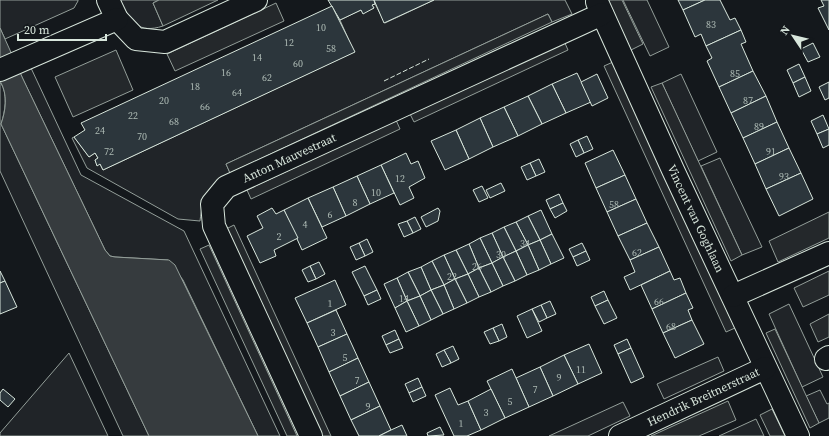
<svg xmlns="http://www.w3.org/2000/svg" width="829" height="436" font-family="'Source Serif 4',serif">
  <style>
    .green { fill: #202428; stroke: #939e99 }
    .parking { fill: #24282b; stroke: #939e99 }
    .water { fill: #363b3e; stroke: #939e99 }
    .building { fill: #2c363c; stroke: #d8e6dc }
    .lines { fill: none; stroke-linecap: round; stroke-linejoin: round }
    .minor-casing { stroke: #d8e6dc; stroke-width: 24 }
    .minor { stroke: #14181c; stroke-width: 22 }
    .fence { stroke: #d8e6dc; stroke-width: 1; stroke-dasharray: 5 2; stroke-linecap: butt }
    .labels { text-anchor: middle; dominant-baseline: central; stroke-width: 3; stroke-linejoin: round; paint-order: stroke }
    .number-label { font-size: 10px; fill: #adbab4 }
    .street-label { font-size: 12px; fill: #d8e6dc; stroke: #14181c }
  </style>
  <rect width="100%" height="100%" fill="#14181c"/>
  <g class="green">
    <polygon points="0,0 78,0 78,1 74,8 5,39 0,28"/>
    <path d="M 120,0 L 159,0 L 153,3 L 163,26 C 139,34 129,22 120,0 Z"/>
    <path d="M 434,0 L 565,0 L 572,14 L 552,22 L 548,14 L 226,164 L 230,173 C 208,185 203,195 200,221 L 178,219 L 87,168 L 72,138 L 74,137 L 89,157 L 95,153 L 98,158 L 95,160 L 97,165 L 100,164 L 103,170 L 354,52 L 340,20 L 361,10 L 363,13 L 374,8 L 372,5 L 375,4 L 385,23 Z"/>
    <polygon points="623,0 647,0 669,47 650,56"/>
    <polygon points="31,68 81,175 184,231 280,436 258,436 183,280 168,260 115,257 110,256 105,250 20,73"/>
    <polygon points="681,74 717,152 698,161 662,83"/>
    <path d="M 0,83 L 1,83 C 8,95 5,112 1,124 L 149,436 L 123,436 L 0,171 Z"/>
    <polygon points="720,158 762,247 742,255 701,166"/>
    <polygon points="789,304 823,377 802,387 769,314"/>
    <polygon points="69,353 108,436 0,436 0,433"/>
    <polygon points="718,357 724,371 664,399 657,384"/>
    <polygon points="820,390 827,404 829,403 829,418 819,423 806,396"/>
    <polygon points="623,402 630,416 588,436 549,436"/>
    <polygon points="756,419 764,436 719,436"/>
  </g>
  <g class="parking">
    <polygon points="159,0 218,0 163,26 153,3"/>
    <polygon points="608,0 622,0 643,44 631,50"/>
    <polygon points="276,3 284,21 175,71 167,54"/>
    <polygon points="548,14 552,22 230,173 226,164"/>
    <polygon points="564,41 568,50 414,122 410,114"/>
    <polygon points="116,50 133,90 73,117 55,77"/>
    <polygon points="613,62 735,328 726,332 604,66"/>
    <polygon points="662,83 742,255 731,261 651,87"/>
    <polygon points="396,120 400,129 251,199 247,190"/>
    <polygon points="829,212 829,238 778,262 769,241"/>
    <polygon points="234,225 331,436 321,436 226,229"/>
    <polygon points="209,245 297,436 287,436 200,249"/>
    <polygon points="829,271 829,295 803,307 794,288"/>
    <polygon points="829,314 829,337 818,342 810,324"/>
    <polygon points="775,329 819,423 810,428 766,333"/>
    <polygon points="728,401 736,420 699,436 651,436"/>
    <polygon points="772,409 785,436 770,436 760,415"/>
  </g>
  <path class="water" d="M 0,28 L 23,79 L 105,250 L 110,256 L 115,257 L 169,260 L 175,265 L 258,436 L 149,436 L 1,124 C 6,110 8,94 0,81 Z"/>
  <g class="building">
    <polygon points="328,0 374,0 375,4 372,5 374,8 363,14 361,10 340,20"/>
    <polygon points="374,0 434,0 384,23"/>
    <polygon points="678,0 705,0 683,10"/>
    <polygon points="705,0 720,0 730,20 735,18 741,30 706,46 701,34 695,37 683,10"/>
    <polygon points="821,0 829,0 829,30 818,8 824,6"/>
    <polygon points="332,6 355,52 103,170 100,164 97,166 95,160 98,158 95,153 89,157 74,137 85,130 81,123"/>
    <polygon points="741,30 746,42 741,44 753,71 719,87 707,61 712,58 706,46"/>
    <polygon points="813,43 820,57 808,62 801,49"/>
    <polygon points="799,64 805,77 793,83 787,70"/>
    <polygon points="753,71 766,96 731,113 719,87"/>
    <polygon points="577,73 591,102 566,113 552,84"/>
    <polygon points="597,74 608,98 592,106 581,82"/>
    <polygon points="805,77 811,91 799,97 793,83"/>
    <polygon points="829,82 829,98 825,100 819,87"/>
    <polygon points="552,84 566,113 542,124 528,96"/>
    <polygon points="528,96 542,124 518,136 504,107"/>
    <polygon points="766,96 777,122 743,138 731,113"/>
    <polygon points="504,107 518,136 493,147 480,118"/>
    <polygon points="823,115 829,129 817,134 811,121"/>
    <polygon points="480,118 493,147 469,159 456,130"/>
    <polygon points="777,122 789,148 755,164 743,138"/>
    <polygon points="829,129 829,145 823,148 817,134"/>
    <polygon points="456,130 469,159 445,170 431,141"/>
    <polygon points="587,136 593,149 584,153 578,140"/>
    <polygon points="578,140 584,153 576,157 570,144"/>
    <polygon points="789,148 801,173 766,189 755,164"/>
    <polygon points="613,150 625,175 596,188 585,163"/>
    <polygon points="406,153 411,164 418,161 425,178 409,187 414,198 400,205 381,165"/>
    <polygon points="539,159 545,172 536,176 530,163"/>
    <polygon points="530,163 536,176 527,180 521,167"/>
    <polygon points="381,165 394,193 370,204 357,176"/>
    <polygon points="801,173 813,199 779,216 766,189"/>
    <polygon points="625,175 636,199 607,212 596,188"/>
    <polygon points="357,176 370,204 346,216 333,187"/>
    <polygon points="501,183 505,191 490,198 486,190"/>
    <polygon points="482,186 488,198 479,202 473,190"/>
    <polygon points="333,187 346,216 322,227 308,198"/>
    <polygon points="559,194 563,203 550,209 546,200"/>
    <polygon points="308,198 327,238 302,250 284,210"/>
    <polygon points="636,199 647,223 618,236 607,212"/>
    <polygon points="563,203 567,211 555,218 550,209"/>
    <polygon points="272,208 276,214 284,210 298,238 274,250 276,256 260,263 247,236 263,228 257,216"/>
    <polygon points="438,208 440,211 438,221 426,227 421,217"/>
    <polygon points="541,210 552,234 540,240 528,216"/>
    <polygon points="528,216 540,240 528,245 516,222"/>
    <polygon points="415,217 421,229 413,233 407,221"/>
    <polygon points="407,221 413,233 404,237 398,224"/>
    <polygon points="516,222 528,245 516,251 504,227"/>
    <polygon points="647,223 659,247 630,260 618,236"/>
    <polygon points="504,227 516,251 503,257 492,233"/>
    <polygon points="492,233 503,257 492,263 480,238"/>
    <polygon points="552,234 564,258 551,264 540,240"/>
    <polygon points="480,238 492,263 479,268 469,244"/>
    <polygon points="367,239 373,252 365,256 359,243"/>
    <polygon points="540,240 551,264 539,270 528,245"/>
    <polygon points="359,243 365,256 356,260 350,247"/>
    <polygon points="582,243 586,251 573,257 569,249"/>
    <polygon points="469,244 479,268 468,274 456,250"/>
    <polygon points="528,245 539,270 527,275 516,251"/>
    <polygon points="659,247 670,271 630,290 624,277 635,272 630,260"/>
    <polygon points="456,250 468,274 455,279 444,255"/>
    <polygon points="516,251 527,275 515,281 503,257"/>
    <polygon points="586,251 590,260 577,266 573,257"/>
    <polygon points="444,255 455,279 444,285 432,261"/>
    <polygon points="503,257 515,281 503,286 492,263"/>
    <polygon points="432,261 444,285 431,290 421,267"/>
    <polygon points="319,262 325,274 316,279 310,266"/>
    <polygon points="492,263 503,286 491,292 479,268"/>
    <polygon points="310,266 316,279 308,282 302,270"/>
    <polygon points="365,266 377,290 364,296 352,272"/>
    <polygon points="421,267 431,290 420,296 408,272"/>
    <polygon points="479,268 491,292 479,297 468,274"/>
    <polygon points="0,271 5,281 0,283"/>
    <polygon points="670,271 674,280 680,278 686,293 652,309 641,285"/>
    <polygon points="408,272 420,296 407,301 397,278"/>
    <polygon points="468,274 479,297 467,303 455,279"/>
    <polygon points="397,278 407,301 395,308 384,284"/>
    <polygon points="455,279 467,303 454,309 444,285"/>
    <polygon points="335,280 346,305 307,323 295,298"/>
    <polygon points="5,281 17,307 0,314 0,283"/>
    <polygon points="444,285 454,309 443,314 431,290"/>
    <polygon points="377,290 381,299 368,305 364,296"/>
    <polygon points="431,290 443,314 431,320 420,296"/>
    <polygon points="604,291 608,300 595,306 591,297"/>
    <polygon points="686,293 693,308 688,310 692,320 663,333 652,309"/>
    <polygon points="420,296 431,320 419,326 407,301"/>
    <polygon points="608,300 617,318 604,324 595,306"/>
    <polygon points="407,301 419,326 406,332 395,308"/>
    <polygon points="550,301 556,314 547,318 541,305"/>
    <polygon points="541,305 547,318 539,322 532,309"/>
    <polygon points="532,309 542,331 527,338 517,316"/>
    <polygon points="336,310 347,334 318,347 307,323"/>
    <polygon points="692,320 704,344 675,358 663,333"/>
    <polygon points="502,324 507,337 499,341 493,328"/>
    <polygon points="493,328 499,341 490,344 484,332"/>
    <polygon points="395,330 399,339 386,345 382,336"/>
    <polygon points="347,334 358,358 329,372 318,347"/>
    <polygon points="399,339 403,348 390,353 386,345"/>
    <polygon points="627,339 631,348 618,354 614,345"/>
    <polygon points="589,344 602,373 578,384 564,355"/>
    <polygon points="453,346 459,359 451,363 444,350"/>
    <polygon points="631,348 644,377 631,383 618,354"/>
    <polygon points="444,350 451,363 442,367 436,354"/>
    <polygon points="564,355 578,384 553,396 540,367"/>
    <polygon points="358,358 369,382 340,396 329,372"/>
    <polygon points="540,367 553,396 529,407 516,378"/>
    <polygon points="512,369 529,407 505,418 487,381"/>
    <polygon points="418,378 422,387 409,393 405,384"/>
    <polygon points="369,382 380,406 351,420 340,396"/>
    <polygon points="422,387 426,396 413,402 409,393"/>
    <polygon points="450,388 458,405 468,401 481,430 467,436 454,436 435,395"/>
    <polygon points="3,389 15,399 8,407 0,400 0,393"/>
    <polygon points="491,389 505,418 481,430 468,401"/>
    <polygon points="380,406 391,430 379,436 359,436 351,420"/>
    <polygon points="402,425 407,436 379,436 391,430"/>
    <polygon points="440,427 444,435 428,436 427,433"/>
  </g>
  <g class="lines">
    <g class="minor-casing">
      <g id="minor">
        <polyline points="108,0 117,19 136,39 165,42 256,0"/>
        <path id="s1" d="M 597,2 L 673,170 L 798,436"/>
        <polyline points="0,70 117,19"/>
        <polyline points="733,296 829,253"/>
        <polyline points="826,359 829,357"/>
        <path id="s2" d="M 311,436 L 214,226 L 212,204 L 226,187 L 602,14"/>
        <path id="s3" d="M 620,436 L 765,368"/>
      </g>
    </g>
    <use href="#minor" class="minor"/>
    <polyline class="fence" points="384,81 429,59"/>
  </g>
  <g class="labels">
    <g class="number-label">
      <text x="711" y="24">83</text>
      <text x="321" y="27">10</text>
      <text x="289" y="42">12</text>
      <text x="331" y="48">58</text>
      <text x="257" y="57">14</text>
      <text x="298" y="63">60</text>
      <text x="226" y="72">16</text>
      <text x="735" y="73">85</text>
      <text x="267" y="77">62</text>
      <text x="195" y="86">18</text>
      <text x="237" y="92">64</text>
      <text x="164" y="100">20</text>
      <text x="748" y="100">87</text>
      <text x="205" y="106">66</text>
      <text x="133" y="115">22</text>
      <text x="174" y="121">68</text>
      <text x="759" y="126">89</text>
      <text x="100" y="130">24</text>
      <text x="142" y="136">70</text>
      <text x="109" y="151">72</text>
      <text x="771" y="151">91</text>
      <text x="784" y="176">93</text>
      <text x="400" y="178">12</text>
      <text x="376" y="192">10</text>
      <text x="355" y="202">8</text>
      <text x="614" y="204">58</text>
      <text x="330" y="214">6</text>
      <text x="305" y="224">4</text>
      <text x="279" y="236">2</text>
      <text x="525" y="243">34</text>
      <text x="637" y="252">62</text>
      <text x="501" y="254">30</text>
      <text x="477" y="266">26</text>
      <text x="452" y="276">22</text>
      <text x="404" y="298">14</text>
      <text x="659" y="301">66</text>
      <text x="330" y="303">1</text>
      <text x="671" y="326">68</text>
      <text x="333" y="332">3</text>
      <text x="345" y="357">5</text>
      <text x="581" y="369">11</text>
      <text x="559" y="377">9</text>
      <text x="357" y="380">7</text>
      <text x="535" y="389">7</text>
      <text x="510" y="401">5</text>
      <text x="368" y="406">9</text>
      <text x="486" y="412">3</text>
      <text x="461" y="423">1</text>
    </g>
    <g class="street-label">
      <text stroke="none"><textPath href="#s2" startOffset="345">Anton Mauvestraat</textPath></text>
      <text stroke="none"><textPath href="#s1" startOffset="238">Vincent van Goghlaan</textPath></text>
      <text stroke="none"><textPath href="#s3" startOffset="92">Hendrik Breitnerstraat</textPath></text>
    </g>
  </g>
  <g transform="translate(793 36) rotate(305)" stroke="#14181c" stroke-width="3" paint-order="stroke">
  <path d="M0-3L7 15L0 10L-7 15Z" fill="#d8e6dc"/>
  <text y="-6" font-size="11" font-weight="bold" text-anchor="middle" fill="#d8e6dc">N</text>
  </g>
  <path d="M18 34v6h88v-6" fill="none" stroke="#d8e6dc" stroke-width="2"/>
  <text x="24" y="34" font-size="12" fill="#d8e6dc" stroke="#14181c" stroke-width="3" paint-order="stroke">20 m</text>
</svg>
